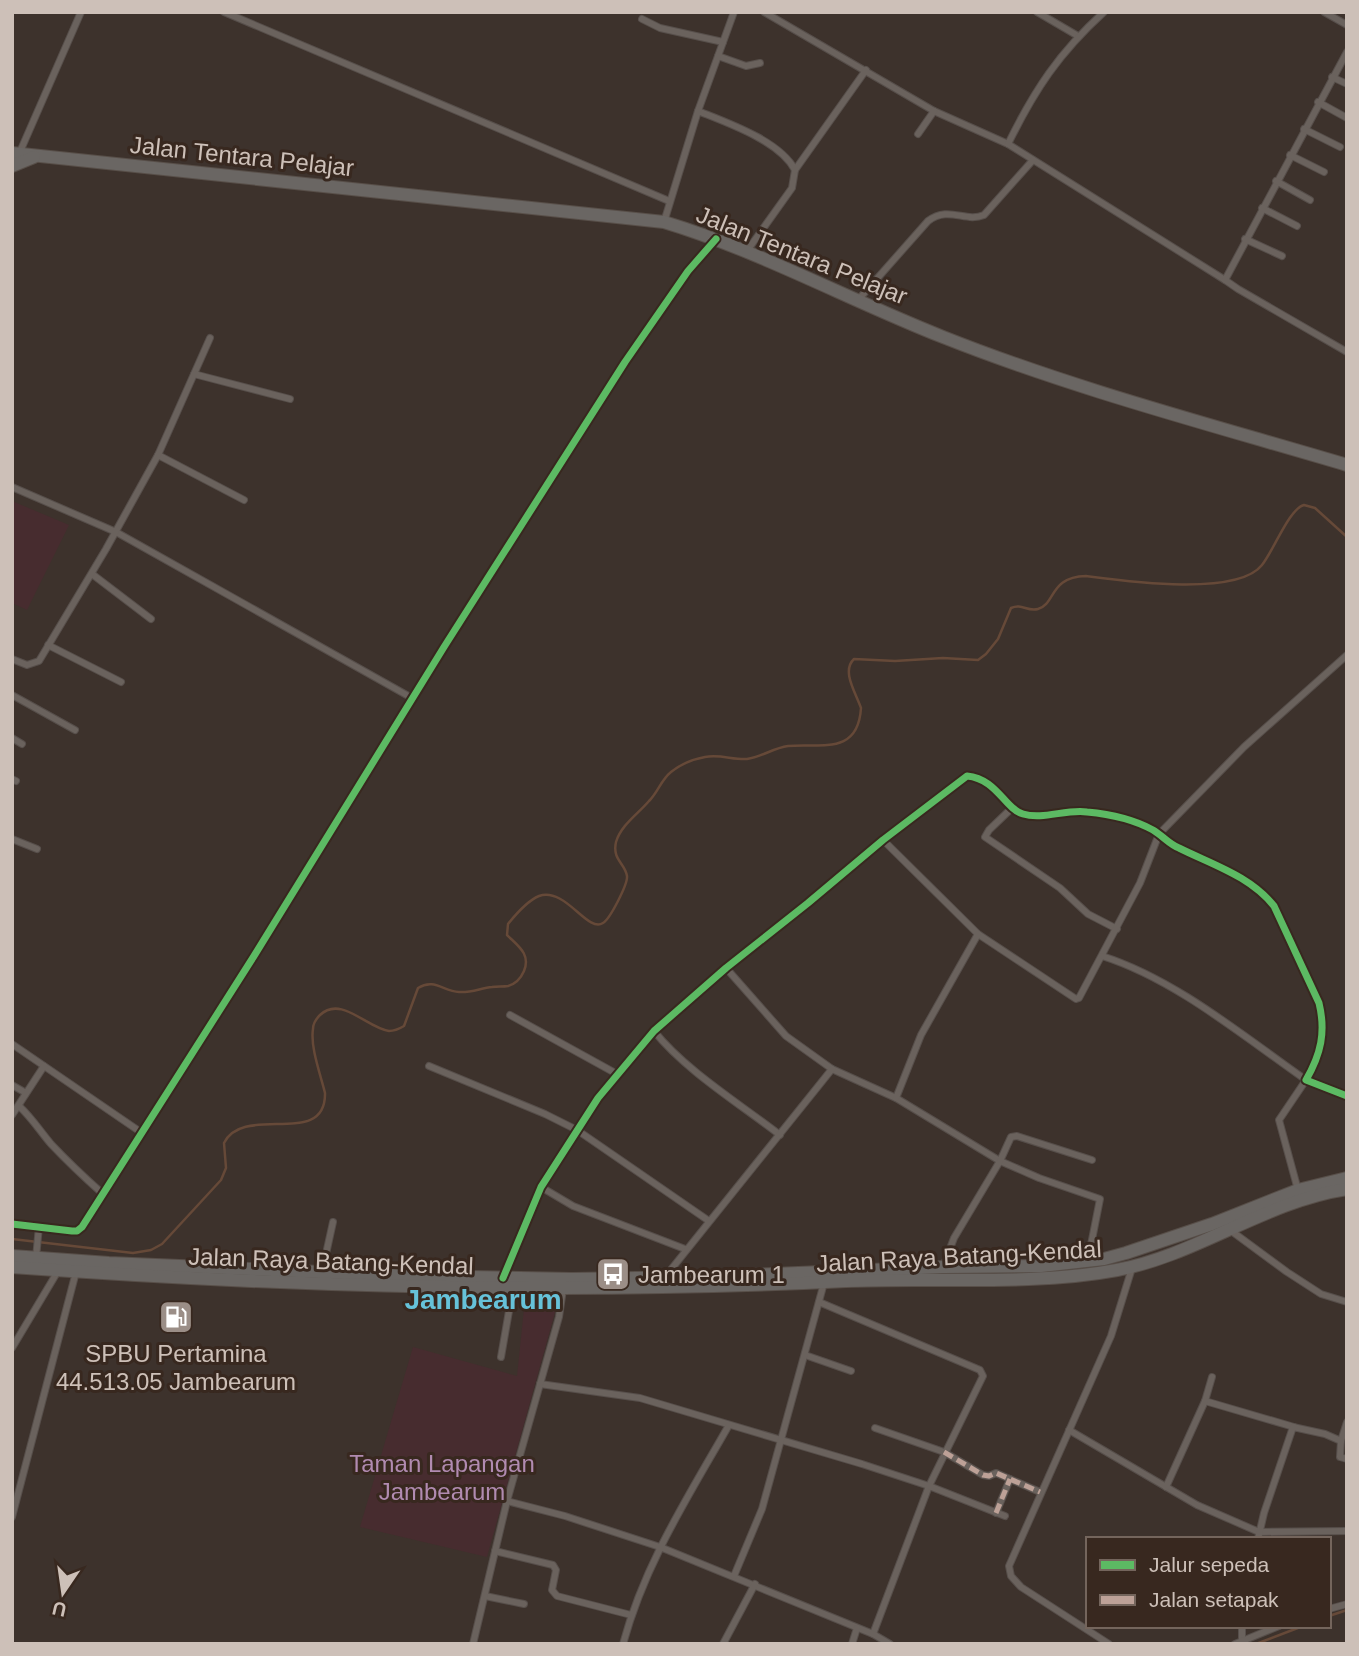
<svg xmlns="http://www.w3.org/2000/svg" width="1359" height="1656" font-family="Helvetica,sans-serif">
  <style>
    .green { fill: #472c2f }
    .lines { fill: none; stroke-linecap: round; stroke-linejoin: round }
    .stream { stroke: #664938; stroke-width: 2.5 }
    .street-casing { stroke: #574f4b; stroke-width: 8 }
    .highway-casing { stroke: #584f49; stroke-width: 14 }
    .street { stroke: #6a625d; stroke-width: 6 }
    .highway { stroke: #6a6663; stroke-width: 12 }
    .quiet { stroke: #bda197; stroke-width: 5; stroke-dasharray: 10 5; stroke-linecap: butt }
    .cycleway-casing { stroke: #38281f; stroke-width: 11 }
    .cycleway { stroke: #5cba63; stroke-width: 7 }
    .labels { text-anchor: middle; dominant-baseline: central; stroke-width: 6; stroke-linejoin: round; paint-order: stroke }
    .street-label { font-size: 24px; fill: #cdc0b8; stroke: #38281f }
    .poi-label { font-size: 24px; fill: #cdc0b8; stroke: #38281f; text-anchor: start }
    .park-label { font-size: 24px; fill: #b18bb1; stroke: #38281f }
    .quarter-label { font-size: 28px; font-weight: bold; fill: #66c2d9; stroke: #38281f }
  </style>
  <rect width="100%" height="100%" fill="#3d322c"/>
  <g class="green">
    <polygon points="12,501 69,525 27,610 12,603"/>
    <polygon points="559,1298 487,1557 360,1527 413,1347 517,1376 525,1299"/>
  </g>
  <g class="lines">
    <g class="stream">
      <path d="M 12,1239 L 133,1253 L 151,1250 L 162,1244 L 221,1180 L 226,1168 L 224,1143 C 244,1103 326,1149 325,1093 C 321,1076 310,1047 313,1029 C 313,1024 316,1019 320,1015 C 341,995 367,1028 389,1031 C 395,1031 399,1029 404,1026 L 418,988 C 434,978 443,991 459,992 C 471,993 481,988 492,987 C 497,986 503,987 508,986 C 515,984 521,978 524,971 C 531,954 518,946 507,935 L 508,924 C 516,914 527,901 539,896 C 566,887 587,933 603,923 C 610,919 628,884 627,876 C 625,863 612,860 616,842 C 621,825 638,814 649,801 C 658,792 661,780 671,772 C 681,764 694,759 705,757 C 720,754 733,760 747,759 C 762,757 773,748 788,746 C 820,743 858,756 861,708 C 856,693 841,671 854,659 L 895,661 L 943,658 L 978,660 L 986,654 L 998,639 L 1011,608 C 1022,603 1027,612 1038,609 C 1056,604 1049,577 1086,576 C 1124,581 1237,597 1262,565 C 1274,550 1289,509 1304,505 L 1315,508 L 1347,537"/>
      <polyline points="1329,1616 1347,1610"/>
      <polyline points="1256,1644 1303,1626"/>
    </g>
    <g class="street-casing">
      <g id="street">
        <polyline points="224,12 669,201"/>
        <polyline points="764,12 934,111 1008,144 1225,280"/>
        <polyline points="1037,12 1078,36"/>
        <polyline points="1324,12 1347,25"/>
        <polyline points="642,19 660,28 723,42"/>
        <polyline points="1347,52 1225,280 1238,289 1347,352"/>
        <polyline points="718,56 746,66 760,63"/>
        <polyline points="1332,77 1347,84"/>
        <polyline points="1318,102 1347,118"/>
        <path d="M 698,111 C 728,123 780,141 795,170 L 792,188 L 747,251"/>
        <polyline points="1304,129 1340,147"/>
        <polyline points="918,134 934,111"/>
        <path d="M 1008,144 C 1035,89 1059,53 1104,12"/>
        <polyline points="19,154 81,12"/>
        <polyline points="1290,155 1324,172"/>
        <polyline points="795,170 866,70"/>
        <polyline points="1276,181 1310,200"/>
        <polyline points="1262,208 1297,226"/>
        <polyline points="664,222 698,111 734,12"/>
        <polyline points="1245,239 1282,256"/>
        <path d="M 859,299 L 928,221 C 949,205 965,223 984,215 L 1033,160"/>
        <polyline points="194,374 210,338"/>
        <polyline points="158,455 244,500"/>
        <polyline points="12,487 116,532 412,698"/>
        <polyline points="92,574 151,619"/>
        <polyline points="48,645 121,682"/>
        <polyline points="12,659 27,665 39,661 106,549 158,455 194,374 290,399"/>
        <polyline points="12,695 75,730"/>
        <polyline points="12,738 22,744"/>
        <polyline points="12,779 16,781"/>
        <polyline points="1013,807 989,830 985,837 1060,888 1088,914 1117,929"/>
        <polyline points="12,839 37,849"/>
        <polyline points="883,840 978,934 1076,999 1079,998 1140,883 1159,834 1244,747 1347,655"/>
        <path d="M 1102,956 C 1175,979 1243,1036 1306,1080 L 1279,1120 L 1298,1190"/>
        <polyline points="726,968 786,1036 832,1069 896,1098 1000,1161 1039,1178 1100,1199 1088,1260"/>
        <polyline points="510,1015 617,1074"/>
        <path d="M 654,1031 C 685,1070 740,1104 780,1135"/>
        <polyline points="12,1044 142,1133"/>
        <polyline points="429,1066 545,1114 577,1130 709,1221"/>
        <polyline points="12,1085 26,1093"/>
        <polyline points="896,1098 921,1035 978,934"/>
        <path d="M 19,1106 C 32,1118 40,1131 51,1144 C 68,1162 85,1178 103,1194"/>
        <polyline points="12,1115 44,1066"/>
        <polyline points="541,1187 573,1206 685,1249"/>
        <polyline points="12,1224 72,1231 77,1231 82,1227 254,956 444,647 625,362 688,271 715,241"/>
        <polyline points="1230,1230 1287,1272 1321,1294 1347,1302"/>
        <polyline points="36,1258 39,1226"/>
        <polyline points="943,1267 954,1238 1000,1161 1011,1137 1017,1136 1092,1160"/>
        <polyline points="322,1272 333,1222"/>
        <polyline points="665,1277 832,1069"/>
        <path d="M 503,1278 L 541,1187 L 598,1098 L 654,1031 L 726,968 L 808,903 L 883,840 L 967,776 C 997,779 1004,808 1023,814 C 1043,820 1066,809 1087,812 C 1109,814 1133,819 1153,830 C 1163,836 1169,844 1179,848 C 1213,865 1250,876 1274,906 L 1319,1003 C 1326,1032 1321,1054 1306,1080 L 1347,1096"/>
        <polyline points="819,1302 980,1370 983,1376 929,1486 873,1634"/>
        <polyline points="12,1348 58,1271"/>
        <polyline points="805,1355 851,1371"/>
        <polyline points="501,1357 513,1288"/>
        <polyline points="540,1384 640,1398 862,1464 929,1486 1005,1516"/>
        <polyline points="1205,1401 1294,1427"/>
        <polyline points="875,1428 944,1452 983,1475 989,1476 996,1473 1040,1492"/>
        <polyline points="1069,1430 1197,1505 1259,1532 1347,1531"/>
        <polyline points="1341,1441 1347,1422"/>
        <polyline points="1166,1487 1205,1401 1212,1377"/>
        <polyline points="507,1501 565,1516 660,1547 873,1634 890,1644"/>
        <polyline points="996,1513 1010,1479"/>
        <polyline points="12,1517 76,1272"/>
        <polyline points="1258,1539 1264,1513 1293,1427 1325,1434 1341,1441 1340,1457 1347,1459"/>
        <polyline points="495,1551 553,1565 556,1570 552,1590 557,1596 631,1615"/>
        <polyline points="734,1576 762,1509 824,1283"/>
        <polyline points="485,1596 524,1604"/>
        <polyline points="1329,1609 1347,1604"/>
        <polyline points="1242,1639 1242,1626"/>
        <polyline points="473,1644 507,1501 559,1317 563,1289"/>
        <path d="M 623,1644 C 645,1563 688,1497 729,1425"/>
        <polyline points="723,1644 755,1584"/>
        <polyline points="852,1644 857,1628"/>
        <polyline points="1109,1644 1021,1587 1011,1576 1009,1566 1111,1336 1132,1268"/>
        <polyline points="1235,1644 1279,1626"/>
      </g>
    </g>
    <g class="highway-casing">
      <g id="highway">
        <path d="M 12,153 L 664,222 C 760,251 849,300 943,337 C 1074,389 1212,425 1347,465"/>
        <polyline points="12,166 34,157"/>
        <polyline points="12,1256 109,1263 415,1276 572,1279 701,1277 943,1267 1041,1266 1104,1259 1126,1253 1212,1224 1298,1190 1347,1178"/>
        <path d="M 12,1267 C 290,1287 568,1295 846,1281 C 934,1277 1031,1286 1117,1270 C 1197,1255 1266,1201 1347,1189"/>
      </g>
    </g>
    <use href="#street" class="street"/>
    <use href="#highway" class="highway"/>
    <g class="quiet">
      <polyline points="944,1452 983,1475 989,1476 996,1473 1040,1492"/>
      <polyline points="996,1513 1010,1479"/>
    </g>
    <g class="cycleway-casing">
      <g id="cycleway">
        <polyline points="12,1224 72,1231 77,1231 82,1227 254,956 444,647 625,362 688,271 716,239"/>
        <path d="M 503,1278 L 541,1187 L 598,1098 L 654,1031 L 726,968 L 808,903 L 883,840 L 967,776 C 997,779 1004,808 1023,814 C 1043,820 1066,809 1087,812 C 1109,814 1133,819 1153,830 C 1163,836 1169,844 1179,848 C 1213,865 1250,876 1274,906 L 1319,1003 C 1326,1032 1321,1054 1306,1080 L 1347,1096"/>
      </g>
    </g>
    <use href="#cycleway" class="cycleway"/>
  </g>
  <defs>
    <g id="bus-square" transform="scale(1.75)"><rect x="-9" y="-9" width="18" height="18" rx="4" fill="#9b8e87" stroke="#38281f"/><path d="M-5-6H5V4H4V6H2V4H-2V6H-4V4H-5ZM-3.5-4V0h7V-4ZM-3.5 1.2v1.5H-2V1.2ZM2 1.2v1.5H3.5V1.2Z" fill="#fff"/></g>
    <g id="fuel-square" transform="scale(1.75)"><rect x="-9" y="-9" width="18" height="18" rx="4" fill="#9b8e87" stroke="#38281f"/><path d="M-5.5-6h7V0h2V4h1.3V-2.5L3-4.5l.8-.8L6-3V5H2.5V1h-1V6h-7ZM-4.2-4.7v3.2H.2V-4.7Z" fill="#fff"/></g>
  </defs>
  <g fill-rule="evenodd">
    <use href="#bus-square" x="613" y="1274"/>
    <use href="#fuel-square" x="176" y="1317"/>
  </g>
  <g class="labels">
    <g class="street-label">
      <text transform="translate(242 156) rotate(6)">Jalan Tentara Pelajar</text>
      <text transform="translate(802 255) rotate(22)">Jalan Tentara Pelajar</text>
      <text transform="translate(959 1256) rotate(-3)">Jalan Raya Batang-Kendal</text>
      <text transform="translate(331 1261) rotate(2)">Jalan Raya Batang-Kendal</text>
    </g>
    <g class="poi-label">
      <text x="638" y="1274">Jambearum 1</text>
      <text x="176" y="1353" text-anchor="middle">SPBU Pertamina<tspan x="176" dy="28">44.513.05 Jambearum</tspan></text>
    </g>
    <g class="park-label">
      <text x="442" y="1463">Taman Lapangan<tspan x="442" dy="28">Jambearum</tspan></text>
    </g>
    <g class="quarter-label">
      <text x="483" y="1299">Jambearum</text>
    </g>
  </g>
  <rect width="1359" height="1656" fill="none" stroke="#cdc0b8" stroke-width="28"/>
  <rect x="1086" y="1537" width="245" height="91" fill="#38281f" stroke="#74655c" stroke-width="2"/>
  <rect x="1100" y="1560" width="35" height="10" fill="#5cba63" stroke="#74655c" stroke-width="2"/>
  <text x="1149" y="1572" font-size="21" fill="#cdc0b8">Jalur sepeda</text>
  <rect x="1100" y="1595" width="35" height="10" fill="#bda197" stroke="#74655c" stroke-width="2"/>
  <text x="1149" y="1607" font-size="21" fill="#cdc0b8">Jalan setapak</text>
  <g transform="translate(63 1593) rotate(193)" stroke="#38281f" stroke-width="5" paint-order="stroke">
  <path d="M0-5L12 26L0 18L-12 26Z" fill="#cdc0b8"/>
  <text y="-10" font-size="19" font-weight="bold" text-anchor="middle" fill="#cdc0b8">U</text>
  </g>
</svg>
